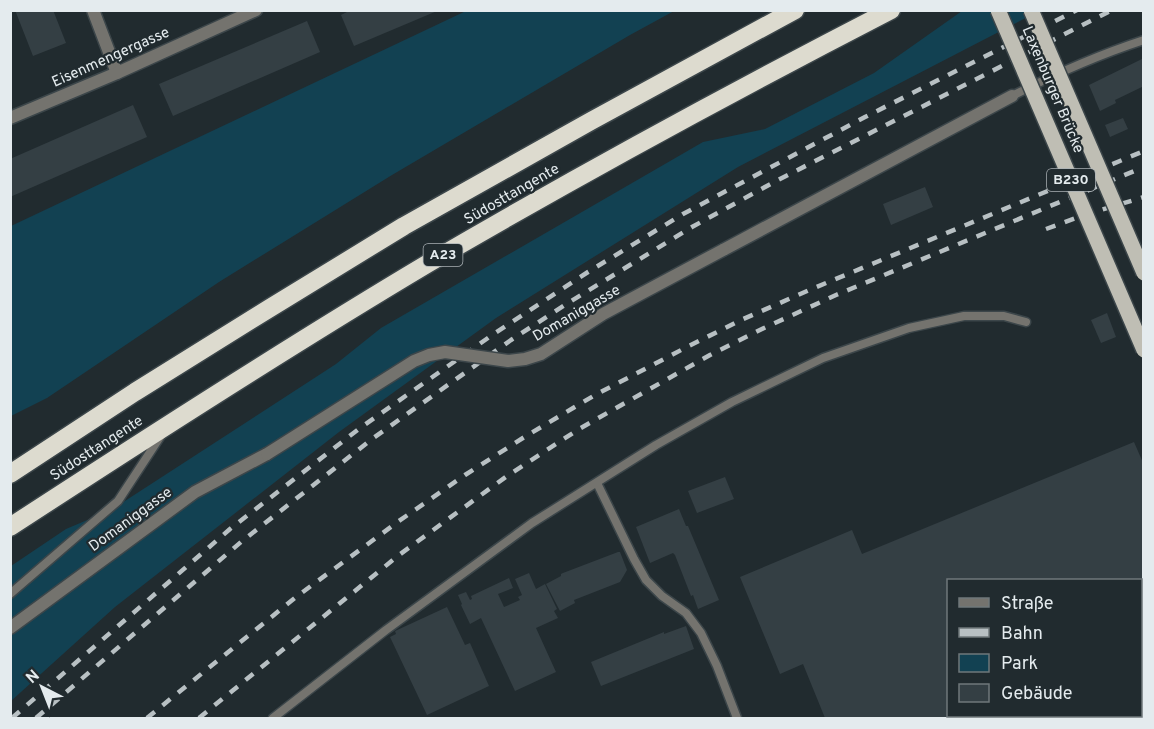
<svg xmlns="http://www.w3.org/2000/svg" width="1154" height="729" font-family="Overpass,sans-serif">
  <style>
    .green { fill: #124152 }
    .building { fill: #343f44; fill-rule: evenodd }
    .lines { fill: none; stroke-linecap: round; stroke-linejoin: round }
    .lane-casing { stroke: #3c464a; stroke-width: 11 }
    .street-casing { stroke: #3c464a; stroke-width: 15 }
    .highway-casing { stroke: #3c464a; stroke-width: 21 }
    .lane { stroke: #74736e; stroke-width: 8 }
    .street { stroke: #74736e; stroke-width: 12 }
    .highway { stroke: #dddbcf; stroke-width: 18 }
    .rail { stroke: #b8c0c3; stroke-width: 4.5; stroke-dasharray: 10 10; stroke-linecap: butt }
    .street-bridge-casing { stroke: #3c464a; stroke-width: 15; stroke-linecap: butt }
    .primary-bridge-casing { stroke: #3c464a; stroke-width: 18; stroke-linecap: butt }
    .street-bridge { stroke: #74736e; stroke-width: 12 }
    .primary-bridge { stroke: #bfbeb4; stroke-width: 15 }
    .labels { text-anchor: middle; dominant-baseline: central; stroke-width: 4.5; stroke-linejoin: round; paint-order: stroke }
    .shield { fill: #212b2f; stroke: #aab1b5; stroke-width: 1.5 }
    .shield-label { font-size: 14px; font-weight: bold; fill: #e4ebee }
    .street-label { font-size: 15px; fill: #e4ebee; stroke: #212b2f }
  </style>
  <rect width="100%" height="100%" fill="#212b2f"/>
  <g class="green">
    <polygon points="466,11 674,11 630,35 392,175 219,282 47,398 11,416 11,226"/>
    <polygon points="962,11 1039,11 738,167 496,318 339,432 115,607 11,701 11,566 66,529 111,510 336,364 381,328 703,142 765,129 874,73"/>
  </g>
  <g class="building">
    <polygon points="15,10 53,10 66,43 33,56"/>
    <polygon points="351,10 437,10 437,11 354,46 341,15"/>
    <polygon points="307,21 320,52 173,116 159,84"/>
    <polygon points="1144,58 1144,86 1115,100 1116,103 1100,111 1089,85"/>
    <polygon points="133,105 147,137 10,197 10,159"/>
    <polygon points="1123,118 1128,129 1110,137 1105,125"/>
    <polygon points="925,187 933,207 891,225 883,204"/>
    <polygon points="1107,313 1116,337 1101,343 1091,320"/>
    <path d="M 1134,442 L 1144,465 L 1144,718 L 825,718 L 803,664 L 780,674 L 740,577 L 852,530 L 862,554 ZM 948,580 L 1140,580 L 1140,716 L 948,716 Z"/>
    <polygon points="725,477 734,499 697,513 688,491"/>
    <polygon points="679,509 686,526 688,526 719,600 698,609 693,595 691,596 675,555 673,553 650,563 636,527"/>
    <polygon points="618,552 620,552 627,570 620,582 574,600 575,603 560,611 546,584 561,576 561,574 563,573"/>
    <polygon points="529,573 536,589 545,584 557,609 554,611 558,618 536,628 556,672 515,691 481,618 470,624 461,605 462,604 458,595 466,592 470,600 472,599 471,596 509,578 513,588 498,594 504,607 520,600 518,597 522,595 515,579"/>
    <polygon points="447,607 465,645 470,643 489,686 427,715 390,637 396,634 395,631"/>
    <polygon points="686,626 694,649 601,686 591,662 664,632 664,634"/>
  </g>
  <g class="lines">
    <g class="lane-casing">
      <g id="lane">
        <path d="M 1012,96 C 1055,74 1098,55 1144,40"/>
        <polyline points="597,483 634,559 646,580 662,596 686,613 701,633 717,666 737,718"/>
        <polyline points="10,594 118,501 162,434"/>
        <polyline points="273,718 386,630 532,523 656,445 732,402 823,358 909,328 964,316 1004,316 1026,322"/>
      </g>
    </g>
    <g class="street-casing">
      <g id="street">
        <polyline points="93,10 117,73"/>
        <polyline points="10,118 117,73 256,10"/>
        <polyline points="723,250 1012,96"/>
        <polyline points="10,628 195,492 267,454"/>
      </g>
    </g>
    <g class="highway-casing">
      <g id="highway">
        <polyline points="10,474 135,392 270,308 404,226 591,121 795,10"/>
        <path d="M 10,527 C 148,437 286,348 427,264 C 579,175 734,91 891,10"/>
      </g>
    </g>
    <use href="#lane" class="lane"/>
    <use href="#street" class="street"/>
    <use href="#highway" class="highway"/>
    <g class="rail">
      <polyline points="1046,229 1081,216 1144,197"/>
      <polyline points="12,718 230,529 360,428 495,333 588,272 683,214 865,117 1077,10"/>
      <polyline points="36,718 241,542 372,439 511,340 568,303 692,227 776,181 1112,10"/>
      <polyline points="147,718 296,597 399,521 465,475 526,436 595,395 685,348 741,320 814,288 1144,151"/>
      <polyline points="199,718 399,555 507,476 579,429 710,355 764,328 836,295 1144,167"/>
    </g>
    <g class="street-bridge-casing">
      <polyline id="street-bridge" points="267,454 414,361 429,355 445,352 508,361 525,359 541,354 603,314 723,250"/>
    </g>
    <g class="primary-bridge-casing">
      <g id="primary-bridge">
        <polyline points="998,10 1144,350"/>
        <polyline points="1031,10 1144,273"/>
      </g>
    </g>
    <use href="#street-bridge" class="street-bridge"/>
    <use href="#primary-bridge" class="primary-bridge"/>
  </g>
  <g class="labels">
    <g class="shield">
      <rect x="1047" y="169" width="48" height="22" rx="4.5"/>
      <rect x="423.5" y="244" width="39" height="22" rx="4.5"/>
    </g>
    <g class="shield-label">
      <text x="1071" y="180">B230</text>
      <text x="443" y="255">A23</text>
    </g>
    <g class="street-label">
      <text transform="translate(111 58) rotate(-24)">Eisenmengergasse</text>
      <text transform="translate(1052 90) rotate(67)">Laxenburger Brücke</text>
      <text transform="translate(512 195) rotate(-30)">Südosttangente</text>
      <text transform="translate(577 314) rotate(-30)">Domaniggasse</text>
      <text transform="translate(97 449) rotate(-33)">Südosttangente</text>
      <text transform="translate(131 520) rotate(-36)">Domaniggasse</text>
    </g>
  </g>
  <rect width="1154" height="729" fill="none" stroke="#e4ebee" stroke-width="24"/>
  <rect x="947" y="579" width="195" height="138" fill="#212b2f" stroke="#6f787b" stroke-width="1.5"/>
  <rect x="959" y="598" width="30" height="9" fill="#74736e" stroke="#6f787b" stroke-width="1.5"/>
  <text x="1001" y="609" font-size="18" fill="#e4ebee">Straße</text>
  <rect x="959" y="628" width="30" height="9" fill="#b8c0c3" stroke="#6f787b" stroke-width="1.5"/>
  <text x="1001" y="639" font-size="18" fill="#e4ebee">Bahn</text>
  <rect x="959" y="654" width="30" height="18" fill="#124152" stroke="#6f787b" stroke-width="1.5"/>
  <text x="1001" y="669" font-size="18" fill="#e4ebee">Park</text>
  <rect x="959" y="684" width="30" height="18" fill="#343f44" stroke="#6f787b" stroke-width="1.5"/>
  <text x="1001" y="699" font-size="18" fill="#e4ebee">Gebäude</text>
  <g transform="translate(42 687) rotate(318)" stroke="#212b2f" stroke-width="4.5" paint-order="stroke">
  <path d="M0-4.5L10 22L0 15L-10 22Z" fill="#e4ebee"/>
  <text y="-9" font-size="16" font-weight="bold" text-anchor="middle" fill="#e4ebee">N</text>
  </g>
</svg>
